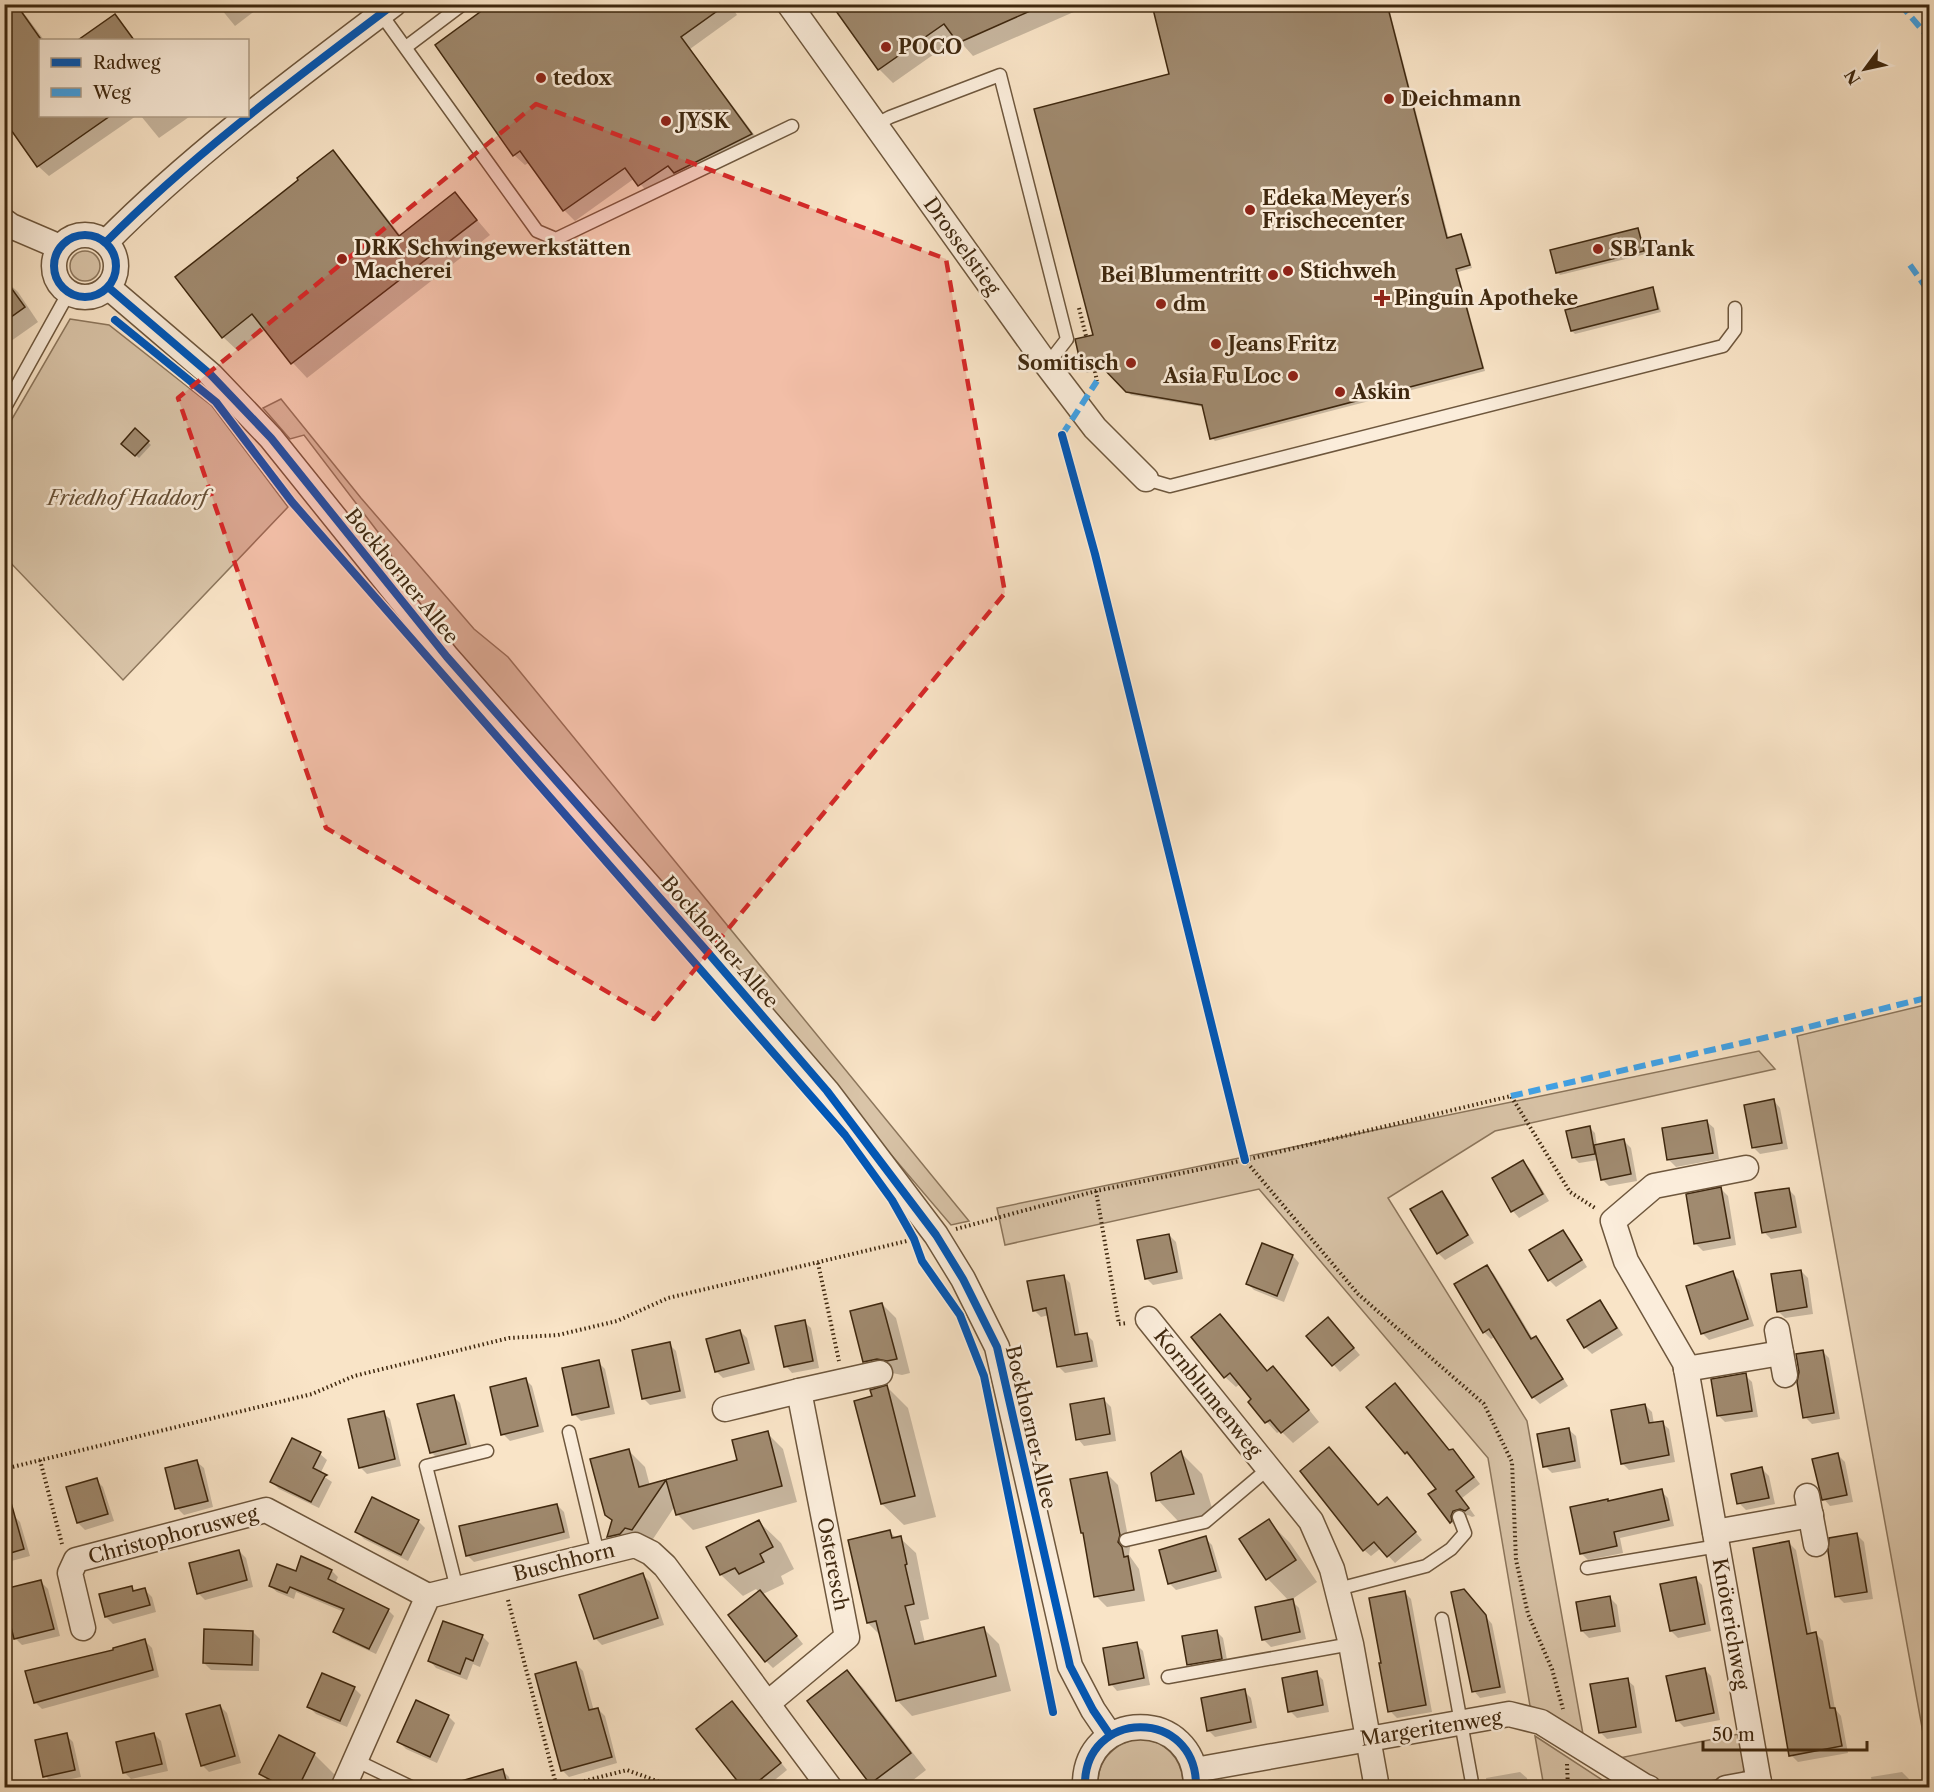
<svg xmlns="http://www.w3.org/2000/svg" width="1934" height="1792" font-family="'Libre Caslon Text',serif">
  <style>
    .green { fill: #d9c4a8; stroke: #8c765c; stroke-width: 1.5 }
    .shadow { fill: #0003 }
    .building { fill: #a08a6f; stroke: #3f280f; stroke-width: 1.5 }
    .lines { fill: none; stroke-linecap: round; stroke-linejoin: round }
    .service-casing { stroke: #6e573d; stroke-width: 15 }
    .minor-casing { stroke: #6e573d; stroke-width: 27 }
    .path { stroke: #3f280f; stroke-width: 4; stroke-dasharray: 1.5 3; stroke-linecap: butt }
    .service { stroke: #fbeddb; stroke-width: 12 }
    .minor { stroke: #fbeddb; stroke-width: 24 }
    .quiet { stroke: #3fa3ea; stroke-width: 6; stroke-dasharray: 12 6; stroke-linecap: butt }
    .cycleway-casing { stroke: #fbeddb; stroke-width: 11 }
    .cycleway { stroke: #0057b8; stroke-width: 8 }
    .marked { fill: #d62828; fill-opacity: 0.2; stroke: #d62828; stroke-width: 4.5; stroke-dasharray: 12 8; stroke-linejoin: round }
    .poi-dot { fill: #8f2418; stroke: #fbeddb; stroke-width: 2 }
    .labels { text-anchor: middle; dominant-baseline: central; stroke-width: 5; stroke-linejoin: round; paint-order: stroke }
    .poi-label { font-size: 20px; font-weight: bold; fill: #3f280f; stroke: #fbeddb; text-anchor: start }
    .street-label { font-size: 20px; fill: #3f280f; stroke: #fbeddb }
    .park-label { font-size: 20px; font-style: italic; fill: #664f35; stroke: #fbeddb }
  </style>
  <rect width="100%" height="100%" fill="#f9e4c7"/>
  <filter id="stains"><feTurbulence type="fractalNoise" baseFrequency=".00333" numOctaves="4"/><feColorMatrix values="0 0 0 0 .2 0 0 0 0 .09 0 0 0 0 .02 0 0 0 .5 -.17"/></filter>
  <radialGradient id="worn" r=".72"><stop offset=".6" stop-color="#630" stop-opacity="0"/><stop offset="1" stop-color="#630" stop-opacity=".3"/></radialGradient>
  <g class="green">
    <circle cx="85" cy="266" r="15"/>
    <polygon points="70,319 109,325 212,406 288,507 123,680 5,557 5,431"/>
    <polygon points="281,399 361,498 474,629 508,657 969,1221 951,1225 691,920 414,604 384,540 304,435 290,439 263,408"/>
    <polygon points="1929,1004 1930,1004 1929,1766 1797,1036"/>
    <polygon points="1759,1051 1775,1069 1495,1131 1388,1198 1527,1421 1583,1734 1530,1706 1488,1458 1259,1189 1005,1245 997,1208"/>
    <polygon points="1739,1734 1746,1767 1741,1775 1680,1787 1648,1781 1614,1759"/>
    <polygon points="1535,1736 1613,1787 1544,1787"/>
    <path d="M 1137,1739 C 1165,1739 1184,1759 1183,1787 L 1098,1788 C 1096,1762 1112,1744 1137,1739 Z"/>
  </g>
  <g class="shadow">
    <polygon points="217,4 264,4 235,26"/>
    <polygon points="494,4 730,4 737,15 690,49 762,145 650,195 635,178 575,221 564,210 530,162 525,165 514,155"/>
    <polygon points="833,4 1092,4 973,56 957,38 893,83 879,69"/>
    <polygon points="1178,4 1388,4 1449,239 1461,236 1464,239 1472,268 1458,272 1485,371 1215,441 1212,438 1204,407 1131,395 1105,368 1087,373 1084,370 1077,340 1094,336 1171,75"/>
    <polygon points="16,6 26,16 44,40 40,40 40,116 136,116 49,176 38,166"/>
    <polygon points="115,16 135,40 80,40"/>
    <polygon points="141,116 188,116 189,117 159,138"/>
    <polygon points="332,152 347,167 401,236 455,194 490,235 307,378 293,363 266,329 238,351 223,337 301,181"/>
    <polygon points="1637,229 1640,232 1646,254 1560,275 1557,272"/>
    <polygon points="4,279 18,292 38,322 4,346"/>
    <polygon points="1652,289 1655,292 1661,312 1575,334 1572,331"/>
    <polygon points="136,431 151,445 139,458 123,444"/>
    <polygon points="1774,1101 1780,1108 1788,1149 1760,1154 1753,1147"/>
    <polygon points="1707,1122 1714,1128 1719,1159 1676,1167 1669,1160"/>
    <polygon points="1590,1128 1595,1133 1597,1146 1624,1141 1631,1148 1637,1181 1609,1186 1602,1179 1598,1160 1579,1163 1574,1158 1568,1132"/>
    <polygon points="1523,1162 1530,1169 1549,1201 1519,1218 1513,1211 1494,1179"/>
    <polygon points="1721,1189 1728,1196 1736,1245 1703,1251 1696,1244 1688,1195"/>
    <polygon points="1788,1189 1795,1196 1802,1233 1771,1239 1764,1232"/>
    <polygon points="1441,1192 1448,1199 1474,1243 1445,1260 1438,1253"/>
    <polygon points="1563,1232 1570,1239 1587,1267 1556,1287 1549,1280"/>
    <polygon points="1169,1235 1176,1242 1183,1279 1153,1285 1146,1278"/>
    <polygon points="1263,1245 1293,1256 1299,1263 1284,1302 1254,1290 1247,1283"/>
    <polygon points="1487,1267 1494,1274 1533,1339 1536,1338 1542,1344 1568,1386 1540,1404 1533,1397 1496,1336 1491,1339 1484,1332 1456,1285"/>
    <polygon points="1801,1271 1808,1278 1813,1314 1785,1318 1778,1311"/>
    <polygon points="1732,1273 1739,1280 1754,1326 1709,1340 1702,1333"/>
    <polygon points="1063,1276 1070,1283 1080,1336 1086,1334 1093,1341 1098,1367 1065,1373 1058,1366 1049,1315 1041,1317 1034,1310"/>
    <polygon points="1600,1302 1606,1309 1623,1335 1592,1354 1585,1347 1569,1321"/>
    <polygon points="882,1304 896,1318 910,1373 902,1375 892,1373 878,1376 864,1361"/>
    <polygon points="1220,1316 1268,1372 1273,1368 1284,1379 1319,1422 1293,1443 1281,1431 1277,1433 1267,1422 1250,1402 1253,1400 1240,1384 1236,1387 1225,1377"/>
    <polygon points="804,1322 811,1328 819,1368 792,1373 786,1366"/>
    <polygon points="1335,1326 1360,1355 1340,1372 1309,1336"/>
    <polygon points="740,1331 747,1338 755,1370 723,1378 716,1371"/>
    <polygon points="669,1344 676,1351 686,1398 650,1405 643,1398"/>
    <polygon points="1822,1351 1829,1358 1840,1419 1812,1424 1805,1417"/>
    <polygon points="598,1362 605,1369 615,1414 581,1421 574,1414"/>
    <polygon points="1745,1375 1752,1382 1758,1417 1725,1422 1718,1415"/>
    <polygon points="525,1379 532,1386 544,1432 510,1441 503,1434"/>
    <polygon points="887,1387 908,1408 936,1517 904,1525 882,1504 873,1397"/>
    <polygon points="454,1397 460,1403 472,1450 438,1459 431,1452"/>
    <polygon points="1104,1400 1111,1407 1116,1441 1084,1446 1078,1439"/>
    <polygon points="1645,1405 1652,1412 1654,1424 1662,1423 1669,1429 1675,1462 1629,1470 1622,1463"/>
    <polygon points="1368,1407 1450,1451 1453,1451 1460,1458 1480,1484 1462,1498 1475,1516 1472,1517 1468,1515 1460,1518 1458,1528 1451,1522 1438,1489 1414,1458 1413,1460 1406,1453"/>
    <polygon points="383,1413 390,1419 401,1466 367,1474 360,1467"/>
    <polygon points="1569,1430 1576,1436 1581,1468 1552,1473 1545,1466"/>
    <polygon points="767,1433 783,1449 797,1502 693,1530 677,1514 675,1506 649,1545 624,1552 608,1537 613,1521 606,1514 629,1451 645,1467 650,1486 739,1461"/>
    <polygon points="1181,1453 1202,1474 1214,1515 1179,1522 1158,1500"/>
    <polygon points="320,1454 327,1460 320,1474 332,1482 319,1508 279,1489 272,1482"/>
    <polygon points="1838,1455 1845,1462 1853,1502 1830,1506 1824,1499"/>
    <polygon points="197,1462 204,1468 213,1507 184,1515 177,1508"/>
    <polygon points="1762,1469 1769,1476 1775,1504 1746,1510 1739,1503"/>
    <polygon points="1106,1473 1118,1485 1130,1547 1129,1555 1139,1569 1145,1601 1107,1607 1096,1596 1085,1535 1082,1532"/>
    <polygon points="96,1480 103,1487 114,1521 85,1530 78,1523 68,1488"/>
    <polygon points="1661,1491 1668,1498 1674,1526 1620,1538 1623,1553 1588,1560 1581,1553 1609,1503"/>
    <polygon points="557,1505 564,1512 570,1538 474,1562 467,1555"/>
    <polygon points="1378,1506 1394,1506 1422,1540 1395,1563 1381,1548 1371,1556 1364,1550"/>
    <polygon points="13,1515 20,1522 30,1556 4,1563 4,1517"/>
    <polygon points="418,1521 425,1528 408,1561 364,1539 357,1532"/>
    <polygon points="1268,1521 1290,1543 1317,1582 1291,1600 1299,1608 1306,1639 1271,1647 1264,1640 1257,1609 1290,1602 1268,1579 1241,1540"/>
    <polygon points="759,1522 781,1543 794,1569 781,1576 784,1584 763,1594 803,1644 773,1668 766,1661 759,1592 756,1589 743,1596 721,1575 708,1548"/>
    <polygon points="890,1532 897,1539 900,1538 916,1553 929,1619 920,1621 925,1643 984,1629 999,1644 1011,1691 912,1716 897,1700 881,1636 868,1623 850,1541"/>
    <polygon points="1857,1535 1864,1542 1873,1599 1844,1603 1837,1596"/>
    <polygon points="1205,1538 1212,1545 1222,1578 1176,1590 1169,1583"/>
    <polygon points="1789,1543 1796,1550 1812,1635 1816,1634 1823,1641 1835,1709 1841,1716 1848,1753 1798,1762 1791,1755"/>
    <polygon points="239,1551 246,1558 253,1587 205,1600 198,1593"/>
    <polygon points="332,1571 338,1577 335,1584 388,1610 394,1616 376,1654 341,1638 335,1631 344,1612 296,1592 294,1599 277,1592 270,1586 297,1573"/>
    <polygon points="643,1575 650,1582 664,1625 602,1645 595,1638"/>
    <polygon points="1695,1578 1702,1585 1711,1631 1678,1638 1671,1631"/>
    <polygon points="41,1582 48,1589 60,1636 22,1645 15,1638"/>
    <polygon points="131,1588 135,1592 145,1590 152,1597 156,1612 113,1624 106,1617 101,1596"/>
    <polygon points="1404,1592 1411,1599 1432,1712 1397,1718 1390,1711"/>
    <polygon points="1470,1598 1492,1624 1506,1693 1480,1698 1474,1691"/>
    <polygon points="1610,1598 1617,1605 1621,1632 1589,1638 1582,1631"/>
    <polygon points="1216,1631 1223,1638 1228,1665 1196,1671 1189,1664"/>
    <polygon points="253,1632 260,1639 259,1671 211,1670 204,1663"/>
    <polygon points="482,1636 489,1643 480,1667 473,1664 467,1680 436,1668 430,1661"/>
    <polygon points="145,1641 152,1648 159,1677 42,1709 35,1702 115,1651"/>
    <polygon points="1136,1644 1143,1651 1150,1685 1117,1691 1111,1684"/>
    <polygon points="576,1664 583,1671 594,1711 598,1709 605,1716 617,1763 569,1777 562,1770"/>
    <polygon points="1705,1670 1711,1676 1720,1720 1684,1727 1677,1720"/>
    <polygon points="847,1672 863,1688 926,1770 903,1788 876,1788 809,1702"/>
    <polygon points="1316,1673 1323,1680 1329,1712 1297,1718 1290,1711"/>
    <polygon points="1627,1680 1634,1686 1642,1733 1607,1739 1600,1732"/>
    <polygon points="354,1688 361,1695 347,1727 316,1714 309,1707"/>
    <polygon points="1244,1691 1251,1698 1257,1728 1215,1737 1208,1730"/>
    <polygon points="220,1706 227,1713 241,1763 209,1772 202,1765"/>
    <polygon points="738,1710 787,1770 765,1788 745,1788"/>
    <polygon points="448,1716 455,1723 437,1763 406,1749 399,1742"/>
    <polygon points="154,1734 161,1741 168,1771 131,1779 124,1772"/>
    <polygon points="66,1735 73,1742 81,1777 52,1783 45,1776"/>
    <polygon points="314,1754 336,1776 330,1788 275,1788 261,1773"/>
    <polygon points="502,1770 509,1777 512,1788 477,1788"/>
    <polygon points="1520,1772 1527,1778 1528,1788 1488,1788 1486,1778"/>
    <polygon points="1902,1772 1909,1779 1911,1788 1873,1788 1871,1777"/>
  </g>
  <g class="building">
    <polygon points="16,4 40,38 40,116 110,116 37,167 4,120 4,12"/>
    <polygon points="491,4 727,4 681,37 752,134 674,173 668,166 638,186 625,168 563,211 520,151 513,156 435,45"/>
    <polygon points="831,4 1046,4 958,43 944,24 878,70"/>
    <polygon points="1172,4 1387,4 1447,238 1461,234 1470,265 1456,269 1483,368 1210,439 1202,405 1126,392 1101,366 1082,370 1075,339 1093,335 1034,109 1169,74 1153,9"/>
    <polygon points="115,14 134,40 78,40"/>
    <polygon points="333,150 399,236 455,192 477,220 291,364 252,314 222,338 175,277 298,180 297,178"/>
    <polygon points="1638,228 1644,251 1556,273 1550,250"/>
    <polygon points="4,278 25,307 4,322"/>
    <polygon points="1653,287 1658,309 1571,331 1565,310"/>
    <polygon points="135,428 149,441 135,456 121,444"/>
    <polygon points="1774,1099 1782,1143 1752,1148 1744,1105"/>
    <polygon points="1707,1120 1713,1153 1667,1160 1662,1128"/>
    <polygon points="1590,1126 1595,1154 1572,1158 1566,1131"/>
    <polygon points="1624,1139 1631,1174 1601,1180 1594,1145"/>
    <polygon points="1523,1160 1543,1194 1511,1212 1492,1178"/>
    <polygon points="1721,1187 1730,1238 1694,1244 1686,1194"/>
    <polygon points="1789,1188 1796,1227 1762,1233 1755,1193"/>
    <polygon points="1442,1191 1468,1235 1437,1254 1410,1209"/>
    <polygon points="1563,1230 1582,1260 1548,1281 1529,1250"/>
    <polygon points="1169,1234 1177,1272 1145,1279 1137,1240"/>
    <polygon points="1262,1243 1293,1255 1277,1296 1246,1284"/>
    <polygon points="1487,1265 1531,1339 1536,1336 1563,1379 1532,1398 1489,1329 1483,1333 1454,1284"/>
    <polygon points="1801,1270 1807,1307 1777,1312 1771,1274"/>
    <polygon points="1733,1271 1748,1319 1701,1334 1686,1286"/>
    <polygon points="1064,1275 1075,1335 1087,1333 1092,1361 1057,1367 1046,1308 1033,1311 1027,1281"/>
    <polygon points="1600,1300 1617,1328 1584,1348 1567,1320"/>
    <polygon points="882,1303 897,1359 887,1361 877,1359 863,1362 850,1311"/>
    <polygon points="1220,1314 1267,1371 1273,1366 1309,1410 1281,1433 1270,1420 1265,1423 1248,1402 1251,1399 1230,1373 1224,1378 1191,1337"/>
    <polygon points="1328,1317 1354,1348 1332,1366 1306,1336"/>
    <polygon points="805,1320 813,1361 784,1367 775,1326"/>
    <polygon points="740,1330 749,1363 715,1372 706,1339"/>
    <polygon points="670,1342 680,1391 642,1399 632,1350"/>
    <polygon points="1823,1350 1834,1413 1803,1418 1797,1382 1799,1372 1796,1354"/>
    <polygon points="599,1360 609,1407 572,1415 562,1368"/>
    <polygon points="1746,1373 1752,1411 1717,1416 1711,1379"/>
    <polygon points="526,1378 538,1426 501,1435 490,1387"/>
    <polygon points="1395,1383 1449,1450 1453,1449 1474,1477 1456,1491 1469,1508 1465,1511 1460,1509 1453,1511 1451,1516 1452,1521 1450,1523 1428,1494 1436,1489 1407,1452 1405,1454 1366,1407"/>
    <polygon points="887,1385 915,1496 881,1504 854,1401 872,1396 870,1390"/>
    <polygon points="454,1395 466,1444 430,1453 417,1404"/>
    <polygon points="1104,1398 1110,1434 1076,1440 1070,1404"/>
    <polygon points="1645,1404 1649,1423 1663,1421 1669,1455 1621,1464 1611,1410"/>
    <polygon points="384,1411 395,1459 359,1468 348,1419"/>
    <polygon points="1569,1428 1575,1461 1543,1467 1537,1434"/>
    <polygon points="768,1431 782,1486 676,1515 666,1480 632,1530 625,1528 620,1534 607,1537 612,1520 605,1515 590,1459 629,1449 639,1487 737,1460 732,1440"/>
    <polygon points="292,1438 321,1452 313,1468 327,1475 325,1476 311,1502 270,1482"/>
    <polygon points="1329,1447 1378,1505 1387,1497 1416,1532 1387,1557 1374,1542 1363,1551 1300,1471"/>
    <polygon points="1181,1451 1194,1494 1156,1501 1151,1473"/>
    <polygon points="1838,1453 1847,1495 1822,1500 1812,1459"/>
    <polygon points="197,1460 208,1501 175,1509 165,1468"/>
    <polygon points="1762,1467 1769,1498 1737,1504 1731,1474"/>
    <polygon points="1107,1472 1120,1535 1118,1542 1122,1547 1124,1557 1128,1556 1134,1590 1094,1597 1083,1533 1081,1533 1070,1479"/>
    <polygon points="97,1478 108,1514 77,1523 66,1487"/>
    <polygon points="1662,1489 1669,1520 1614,1532 1617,1546 1580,1554 1570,1507 1608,1499 1608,1501"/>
    <polygon points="372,1497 419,1520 401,1555 355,1532"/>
    <polygon points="10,1499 24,1549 4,1555 4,1500"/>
    <polygon points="557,1504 564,1532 466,1556 459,1526"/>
    <polygon points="1269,1519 1296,1560 1266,1580 1239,1539"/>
    <polygon points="759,1520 773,1547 760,1554 764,1562 739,1574 735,1568 720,1575 706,1547"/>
    <polygon points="890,1530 892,1538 901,1536 907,1564 905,1565 914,1604 905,1606 915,1644 984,1627 996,1676 896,1701 876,1621 867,1623 848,1540"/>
    <polygon points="1857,1533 1867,1592 1835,1597 1828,1551 1829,1538"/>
    <polygon points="1206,1536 1216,1571 1168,1584 1159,1550"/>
    <polygon points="1789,1541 1807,1634 1816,1632 1830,1708 1835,1708 1842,1746 1789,1756 1753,1548"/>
    <polygon points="239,1550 247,1580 197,1594 189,1563"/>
    <polygon points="301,1556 332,1570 328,1579 389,1609 369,1649 333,1632 344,1609 290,1587 287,1593 269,1586 277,1564 296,1571"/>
    <polygon points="643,1573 658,1618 594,1639 579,1595"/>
    <polygon points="1696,1577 1705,1624 1670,1631 1660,1584"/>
    <polygon points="41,1580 54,1629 14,1639 4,1599 4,1589"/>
    <polygon points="132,1586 133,1591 145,1588 150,1605 105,1617 99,1594"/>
    <polygon points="1464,1589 1486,1615 1500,1687 1472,1692 1451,1592"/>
    <polygon points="760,1590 797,1636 765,1662 728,1615"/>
    <polygon points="1405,1591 1426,1705 1388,1712 1379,1663 1381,1663 1369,1598"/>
    <polygon points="1610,1596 1615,1626 1581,1631 1576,1602"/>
    <polygon points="1293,1599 1300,1632 1262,1640 1255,1607"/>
    <polygon points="443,1621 483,1635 473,1661 466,1658 460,1674 428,1661"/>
    <polygon points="204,1629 253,1631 252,1665 203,1663"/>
    <polygon points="1217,1630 1222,1659 1187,1665 1182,1636"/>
    <polygon points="145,1639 153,1670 34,1703 25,1671 113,1650 113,1648"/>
    <polygon points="1137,1642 1144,1678 1109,1685 1103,1648"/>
    <polygon points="576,1662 589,1710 598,1708 612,1757 561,1771 535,1674"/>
    <polygon points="1705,1668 1714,1713 1676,1721 1666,1676"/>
    <polygon points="847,1670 911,1753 870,1784 807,1701"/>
    <polygon points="1317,1671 1323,1705 1288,1712 1282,1678"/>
    <polygon points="322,1673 355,1687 340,1721 307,1707"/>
    <polygon points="1628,1678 1636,1727 1599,1733 1590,1684"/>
    <polygon points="1245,1689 1251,1722 1207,1731 1201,1698"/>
    <polygon points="416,1700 449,1715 430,1757 397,1742"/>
    <polygon points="732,1701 781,1763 750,1788 743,1788 696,1729"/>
    <polygon points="220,1705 235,1756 201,1766 186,1714"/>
    <polygon points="67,1733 75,1770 43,1777 35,1740"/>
    <polygon points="154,1733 162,1764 123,1773 116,1742"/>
    <polygon points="279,1735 315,1753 298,1788 286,1788 259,1774"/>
    <polygon points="503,1769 508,1788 454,1788 454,1783"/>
  </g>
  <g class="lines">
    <g class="service-casing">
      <g id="service">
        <polyline points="381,14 537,231 556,239 792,126"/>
        <polyline points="406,47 463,4"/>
        <polyline points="875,125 890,117 1000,75 1067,339 1047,365"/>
        <polyline points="4,409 69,292"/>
        <polyline points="1146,479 1170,486 1723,346 1735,330 1735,308"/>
        <polyline points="569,1432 598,1554"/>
        <polyline points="1126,1540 1205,1522 1269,1468"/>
        <polyline points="1587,1568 1718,1546"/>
        <polyline points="457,1589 426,1466 487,1451"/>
        <polyline points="1338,1589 1426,1566 1451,1549 1465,1533 1459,1517"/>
        <polyline points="1442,1619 1473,1788"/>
        <polyline points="1168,1677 1351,1644"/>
        <polyline points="355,1760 413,1788"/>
      </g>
    </g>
    <g class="minor-casing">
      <g id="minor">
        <polyline points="789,4 1047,365 1095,428 1146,479"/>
        <polyline points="4,221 11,226 60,247"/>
        <circle cx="85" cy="266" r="31"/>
        <path d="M 106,242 C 192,155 296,78 394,4"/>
        <polyline points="108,287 211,375 271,438 447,657 704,948 827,1091 936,1235 963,1279 997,1347 1070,1666 1093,1710 1110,1735"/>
        <polyline points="1746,1168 1654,1186 1613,1221 1626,1261 1685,1363 1760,1788"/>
        <polyline points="1148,1319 1311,1521 1332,1569 1351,1644 1377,1788"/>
        <polyline points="1777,1330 1785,1375"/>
        <polyline points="1686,1369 1781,1353"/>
        <polyline points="799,1391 880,1373"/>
        <polyline points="725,1409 799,1391 847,1637 768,1703"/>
        <polyline points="1807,1496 1816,1544"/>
        <polyline points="1715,1532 1811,1515"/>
        <polyline points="83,1628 70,1573 76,1560 266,1510 428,1596"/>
        <polyline points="1195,1770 1509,1714 1541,1722 1644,1786 1649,1788"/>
        <polyline points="343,1788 428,1596 635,1545 651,1553 665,1566 830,1788"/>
        <path d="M 1085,1788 C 1082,1708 1198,1706 1196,1788"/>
        <polyline points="1726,1788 1759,1782"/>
      </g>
    </g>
    <g class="path">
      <polyline points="1079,308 1086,336"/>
      <polyline points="1094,367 1097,381"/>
      <polyline points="1062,435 1095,554 1245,1160 1358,1294 1484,1404 1512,1462 1516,1560 1528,1614 1552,1669 1563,1709"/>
      <polyline points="1096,1191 1119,1324 1127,1323"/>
      <polyline points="956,1229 1096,1191 1245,1160 1511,1096 1570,1192 1595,1208"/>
      <polyline points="818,1263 839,1361"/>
      <polyline points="40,1460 62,1544"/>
      <polyline points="4,1469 312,1394 354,1376 509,1338 558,1335 617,1321 668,1298 911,1240"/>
      <polyline points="508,1600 557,1788"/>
      <polyline points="1032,1613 1053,1712"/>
      <polyline points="1567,1764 1568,1788"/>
      <polyline points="558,1788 627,1770 676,1788"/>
    </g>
    <use href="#service" class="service"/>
    <use href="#minor" class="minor"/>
    <g class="quiet">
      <polyline points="1900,4 1930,39"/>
      <polyline points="1910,265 1930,293"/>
      <polyline points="1062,435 1097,381"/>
      <polyline points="1511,1096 1768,1037 1930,997"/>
      <polyline points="4,1776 9,1788"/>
    </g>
    <g class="cycleway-casing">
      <g id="cycleway">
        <circle cx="85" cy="266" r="31"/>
        <path d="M 106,242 C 192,155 296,78 394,4"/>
        <polyline points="108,287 211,375 271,438 447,657 704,948 827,1091 936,1235 963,1279 997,1347 1070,1666 1093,1710 1110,1735"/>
        <polyline points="115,320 216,402 292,502 845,1135 892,1200 914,1239 922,1261 960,1315 984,1376 1053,1712"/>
        <polyline points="1062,435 1095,554 1245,1160"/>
        <path d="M 1085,1788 C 1082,1708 1198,1706 1196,1788"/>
      </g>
    </g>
    <use href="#cycleway" class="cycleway"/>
  </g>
  <path class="marked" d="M 536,104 L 946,259 L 1005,593 L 654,1019 L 326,828 L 178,398 Z"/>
  <g class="poi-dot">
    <circle cx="886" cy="47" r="6"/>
    <circle cx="541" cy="78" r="6"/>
    <circle cx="1389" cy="99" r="6"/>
    <circle cx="666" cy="121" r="6"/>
    <circle cx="1250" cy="210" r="6"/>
    <circle cx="1598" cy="249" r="6"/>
    <circle cx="342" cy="259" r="6"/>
    <circle cx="1288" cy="271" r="6"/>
    <circle cx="1273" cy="275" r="6"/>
    <path d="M1379 289h6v6h6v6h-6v6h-6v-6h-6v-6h6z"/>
    <circle cx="1161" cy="304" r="6"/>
    <circle cx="1216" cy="344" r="6"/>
    <circle cx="1131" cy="363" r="6"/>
    <circle cx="1293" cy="376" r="6"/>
    <circle cx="1340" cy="392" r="6"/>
  </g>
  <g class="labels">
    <g class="poi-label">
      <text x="898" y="47">POCO</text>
      <text x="553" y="78">tedox</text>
      <text x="1401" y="99">Deichmann</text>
      <text x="678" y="121">JYSK</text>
      <text x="1262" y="198">Edeka Meyer´s<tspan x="1262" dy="23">Frischecenter</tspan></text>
      <text x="354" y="248">DRK Schwingewerkstätten<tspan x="354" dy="23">Macherei</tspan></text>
      <text x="1610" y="249">SB Tank</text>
      <text x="1300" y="271">Stichweh</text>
      <text x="1261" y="275" text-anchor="end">Bei Blumentritt</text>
      <text x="1394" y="298">Pinguin Apotheke</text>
      <text x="1173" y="304">dm</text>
      <text x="1228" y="344">Jeans Fritz</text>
      <text x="1119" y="363" text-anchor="end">Somitisch</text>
      <text x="1281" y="376" text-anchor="end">Asia Fu Loc</text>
      <text x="1352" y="392">Askin</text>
    </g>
    <g class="street-label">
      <text transform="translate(962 246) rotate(54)">Drosselstieg</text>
      <text transform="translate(402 576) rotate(51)">Bockhorner Allee</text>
      <text transform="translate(720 942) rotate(49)">Bockhorner Allee</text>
      <text transform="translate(1208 1393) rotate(51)">Kornblumenweg</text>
      <text transform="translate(1031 1427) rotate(77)">Bockhorner Allee</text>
      <text transform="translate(173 1535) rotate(-15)">Christophorusweg</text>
      <text transform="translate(564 1562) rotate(-14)">Buschhorn</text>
      <text transform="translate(833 1564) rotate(79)">Osteresch</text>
      <text transform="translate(1731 1624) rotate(80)">Knöterichweg</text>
      <text transform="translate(1431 1728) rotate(-9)">Margeritenweg</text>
    </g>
    <g class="park-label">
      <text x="127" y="498">Friedhof Haddorf</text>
    </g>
  </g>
  <rect width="1934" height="1792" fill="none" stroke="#f9e4c7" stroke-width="24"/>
  <rect x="6" y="6" width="1922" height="1780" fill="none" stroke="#3f280f" stroke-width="3"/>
  <rect x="12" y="12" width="1910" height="1768" fill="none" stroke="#3f280f" stroke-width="1.5"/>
  <rect x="39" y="39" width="210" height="78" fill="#fbeddb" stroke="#b09e89" stroke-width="1.5"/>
  <rect x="51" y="58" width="30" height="9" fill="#0057b8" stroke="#b09e89" stroke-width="1.5"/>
  <text x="93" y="69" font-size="18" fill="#3f280f">Radweg</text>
  <rect x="51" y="88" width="30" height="9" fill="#3fa3ea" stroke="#b09e89" stroke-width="1.5"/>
  <text x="93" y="99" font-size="18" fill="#3f280f">Weg</text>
  <g transform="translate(1865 69) rotate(237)" stroke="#fbeddb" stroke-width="4.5" paint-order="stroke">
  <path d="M0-4.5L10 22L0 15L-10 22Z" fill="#3f280f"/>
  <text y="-9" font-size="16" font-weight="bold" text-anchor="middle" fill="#3f280f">N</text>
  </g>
  <path d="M1703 1741v9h164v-9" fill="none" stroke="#3f280f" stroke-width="3"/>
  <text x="1712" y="1741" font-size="18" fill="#3f280f" stroke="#fbeddb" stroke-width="4.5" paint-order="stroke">50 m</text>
  <rect width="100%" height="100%" filter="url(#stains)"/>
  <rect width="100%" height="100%" fill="url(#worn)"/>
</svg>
